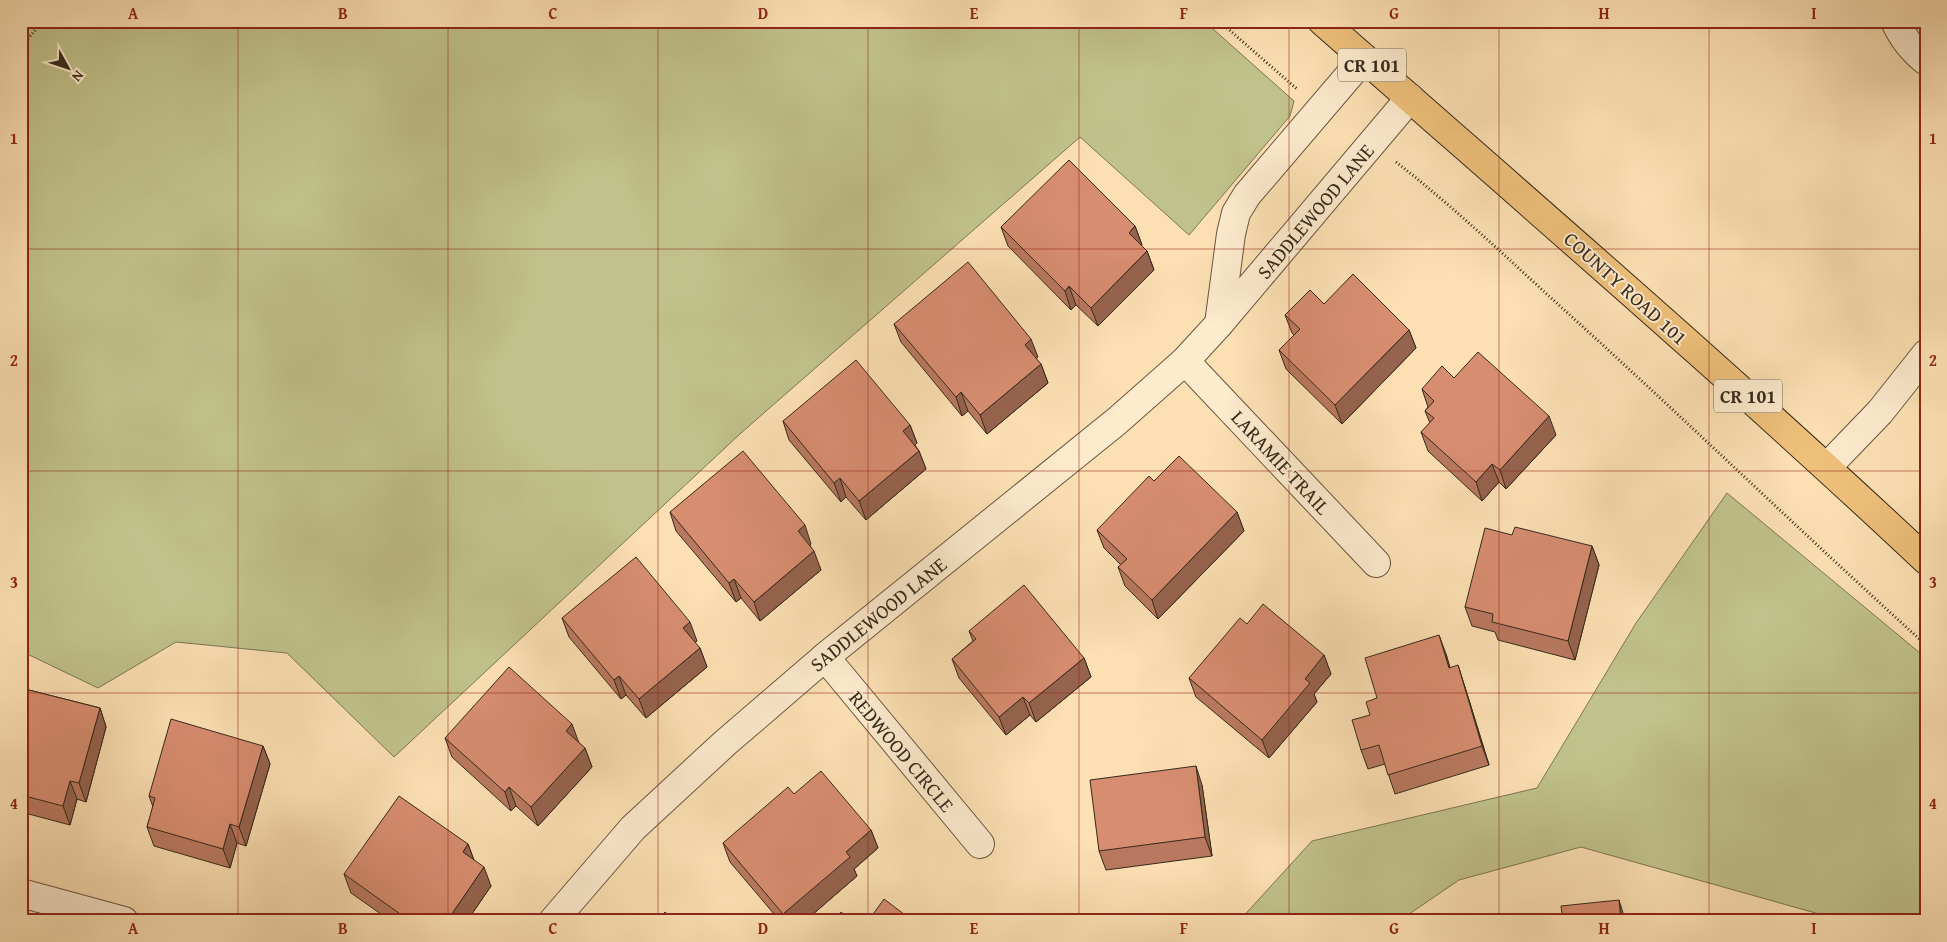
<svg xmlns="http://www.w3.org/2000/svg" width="1947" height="942" font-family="'Gentium Book Plus',serif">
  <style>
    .green { fill: #c1c28b; stroke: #7c7653 }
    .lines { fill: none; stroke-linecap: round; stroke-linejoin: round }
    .minor-casing { stroke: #685741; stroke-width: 30 }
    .major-casing { stroke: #36291b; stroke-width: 30 }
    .path { stroke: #36291b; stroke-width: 3; stroke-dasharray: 1 2.5; stroke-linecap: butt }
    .minor { stroke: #fdebce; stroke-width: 28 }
    .major { stroke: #eec07a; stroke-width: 28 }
    .wall { fill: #b97960; stroke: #36291b }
    .shaded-wall { fill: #96634e; stroke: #36291b }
    .building { fill: #d78d70; stroke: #36291b }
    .grid { fill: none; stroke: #8f2418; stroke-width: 1; stroke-opacity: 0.55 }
    .labels { text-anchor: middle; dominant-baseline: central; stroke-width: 4; stroke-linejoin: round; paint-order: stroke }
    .shield { fill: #fdebce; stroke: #726351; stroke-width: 1 }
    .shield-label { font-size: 19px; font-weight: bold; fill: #36291b }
    .street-label { font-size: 20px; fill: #36291b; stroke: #fdebce }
    .neatline { fill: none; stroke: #8f2418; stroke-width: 2 }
    .grid-label { font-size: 16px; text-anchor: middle; font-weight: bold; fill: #8f2418 }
  </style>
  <rect width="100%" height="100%" fill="#fce0b3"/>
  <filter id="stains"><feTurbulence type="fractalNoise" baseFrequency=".004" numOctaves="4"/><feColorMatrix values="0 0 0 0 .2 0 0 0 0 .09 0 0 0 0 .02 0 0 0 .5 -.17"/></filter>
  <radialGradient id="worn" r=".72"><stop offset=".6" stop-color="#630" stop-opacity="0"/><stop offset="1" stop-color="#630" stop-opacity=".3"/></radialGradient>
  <g class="green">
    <polygon points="21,21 1204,21 1294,101 1290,116 1189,235 1080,137 741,433 394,757 287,653 176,642 98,688 21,651"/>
    <polygon points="1727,493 1926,658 1926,921 1844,921 1581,847 1459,880 1399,921 1239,921 1312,841 1537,788 1636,623"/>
  </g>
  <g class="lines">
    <g class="minor-casing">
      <g id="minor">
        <path d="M 1895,21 C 1902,37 1912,50 1926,61"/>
        <polyline points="1219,324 1231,234 1236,213 1247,195 1364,58"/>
        <polyline points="1185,361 1376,563"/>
        <polyline points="1827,467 1880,412 1926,354"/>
        <polyline points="825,657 980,844"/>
        <polyline points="21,893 124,921"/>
        <polyline points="553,921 633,828 725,743 825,657 1117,421 1185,361 1219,324 1410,98"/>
      </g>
    </g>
    <g class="major-casing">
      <path id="major" d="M 1322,21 C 1524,199 1729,375 1926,560"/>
    </g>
    <g class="path">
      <polyline points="1219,21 1297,89"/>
      <polyline points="21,47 43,21"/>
      <path d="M 1396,162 C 1454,207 1507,258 1561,307 C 1684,418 1803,534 1926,645"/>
    </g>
    <use href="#minor" class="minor"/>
    <use href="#major" class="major"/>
  </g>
  <g class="wall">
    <polygon points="1135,226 1142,245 1141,246 1147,251 1154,270 1098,326 1076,305 1071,310 1008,246 1001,227"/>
    <polygon points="1324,304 1409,330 1416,348 1342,424 1286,369 1279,350 1294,335 1292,333 1285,315"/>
    <polygon points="894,324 1038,357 1036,359 1041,364 1048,383 987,434 968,411 962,416 901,342"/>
    <polygon points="1454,378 1556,435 1506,489 1499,482 1482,501 1428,451 1421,432 1430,423 1425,411 1428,407 1422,389"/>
    <polygon points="783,421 910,425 917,443 915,445 919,451 926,469 866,520 846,497 841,502 789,440"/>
    <polygon points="1154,481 1237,512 1244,531 1158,619 1125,586 1118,567 1121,565 1104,548 1097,530"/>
    <polygon points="670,512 811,544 810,545 821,570 760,621 741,598 736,602 676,531"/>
    <polygon points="1512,535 1592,546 1599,565 1575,660 1498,640 1495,632 1472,626 1465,607"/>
    <polygon points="562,618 697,641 695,643 700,648 707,667 646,718 626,695 621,699 569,637"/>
    <polygon points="1247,624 1324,655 1331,674 1314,694 1317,702 1269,758 1196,697 1189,678"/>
    <polygon points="969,631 1084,658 1091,677 1036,722 1030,715 1006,735 959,678 952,659 973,641"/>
    <polygon points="1446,654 1450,668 1464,684 1489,765 1395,794 1385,764 1368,769 1361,750 1370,715 1377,698"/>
    <polygon points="21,688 100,708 106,727 86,802 77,799 70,825 21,812"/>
    <polygon points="445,738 579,743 585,748 592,767 538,826 516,806 511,811 452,757"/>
    <polygon points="263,746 270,764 246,846 237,843 230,868 154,846 147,827 153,807 149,796"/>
    <polygon points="1202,785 1212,856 1106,870 1099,851"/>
    <polygon points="794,794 871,830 878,848 854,869 857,876 805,921 780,921 730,862 723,843"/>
    <polygon points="468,844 474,860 491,886 467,921 391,921 351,893 344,874"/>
  </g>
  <g class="shaded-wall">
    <polygon points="1135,226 1142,245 1136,252 1129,233"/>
    <polygon points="1147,251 1154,270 1098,326 1091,308"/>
    <polygon points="1069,286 1076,305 1071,310 1065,291"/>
    <polygon points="1409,330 1416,348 1342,424 1335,405"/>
    <polygon points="1031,339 1038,357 1031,363 1025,345"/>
    <polygon points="1041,364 1048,383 987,434 980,415"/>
    <polygon points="961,392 968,411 962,416 956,397"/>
    <polygon points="1549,416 1556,435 1506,489 1500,470"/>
    <polygon points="910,425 917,443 910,450 903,431"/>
    <polygon points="919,451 926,469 866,520 859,501"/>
    <polygon points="1492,464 1499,482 1482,501 1476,482"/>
    <polygon points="840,478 846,497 841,502 834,483"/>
    <polygon points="1237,512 1244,531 1158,619 1152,600"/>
    <polygon points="805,525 811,544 805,550 798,531"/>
    <polygon points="1592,546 1599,565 1575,660 1568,641"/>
    <polygon points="814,551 821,570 760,621 754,602"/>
    <polygon points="734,579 741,598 736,602 729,583"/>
    <polygon points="690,622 697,641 690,647 683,628"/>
    <polygon points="1439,635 1446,654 1456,687 1449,668"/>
    <polygon points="700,648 707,667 646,718 639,699"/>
    <polygon points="1324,655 1331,674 1314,694 1317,702 1269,758 1262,740 1305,679"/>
    <polygon points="1084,658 1091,677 1036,722 1029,703"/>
    <polygon points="1458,665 1464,684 1489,765 1482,746"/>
    <polygon points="619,676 626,695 621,699 614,680"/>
    <polygon points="1023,697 1030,715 1006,735 999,717"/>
    <polygon points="100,708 106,727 86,802 79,783"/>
    <polygon points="572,724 579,743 566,731"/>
    <polygon points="263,746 270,764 246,846 239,827"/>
    <polygon points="585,748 592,767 538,826 531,807"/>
    <polygon points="1196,766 1202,785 1212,856 1205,837"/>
    <polygon points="70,781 77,799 70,825 63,806"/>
    <polygon points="509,787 516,806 511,811 505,792"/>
    <polygon points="230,824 237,843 230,868 223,849"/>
    <polygon points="871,830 878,848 854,869 857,876 805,921 786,921 783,914 846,852"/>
    <polygon points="468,844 475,863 463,852"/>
    <polygon points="484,867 491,886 467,921 447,921"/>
    <polygon points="1619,900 1625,919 1626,921 1621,921"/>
    <polygon points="414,915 416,921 410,921"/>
  </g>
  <g class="building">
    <polygon points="1069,160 1135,226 1129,233 1147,251 1091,308 1069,286 1065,291 1001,227"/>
    <polygon points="968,262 1031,339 1025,345 1041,364 980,415 961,392 956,397 894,324"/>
    <polygon points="1353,274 1409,330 1335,405 1279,350 1300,329 1285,315 1310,290 1324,304"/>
    <polygon points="1478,352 1549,416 1500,470 1492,464 1476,482 1421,432 1434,418 1425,411 1434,401 1422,389 1442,366 1454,378"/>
    <polygon points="856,360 910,425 903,431 919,451 859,501 840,478 834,483 783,421"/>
    <polygon points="743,451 805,525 798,531 814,551 754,602 734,579 729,583 670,512"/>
    <polygon points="1179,456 1237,512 1152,600 1118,567 1127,559 1097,530 1149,476 1154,481"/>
    <polygon points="1515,527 1592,546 1568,641 1492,622 1493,614 1465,607 1485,528 1512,535"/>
    <polygon points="636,557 690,622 683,628 700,648 639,699 619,676 614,680 562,618"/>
    <polygon points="1024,585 1084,658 1029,703 1023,697 999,717 952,659 976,639 969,631"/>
    <polygon points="1263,604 1324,655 1305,679 1310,683 1262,740 1189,678 1240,618 1247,624"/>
    <polygon points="1439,635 1449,668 1458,665 1482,746 1388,775 1379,745 1361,750 1352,720 1370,715 1366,702 1377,698 1365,658"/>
    <polygon points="509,667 572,724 566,731 585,748 531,807 509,787 505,792 445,738"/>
    <polygon points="21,688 100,708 79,783 70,781 63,806 21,795"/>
    <polygon points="171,719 263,746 239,827 230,824 223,849 147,827 155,798 149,796"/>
    <polygon points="1196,766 1205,837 1099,851 1090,780"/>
    <polygon points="821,771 871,830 846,852 850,857 783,914 723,843 788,787 794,794"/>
    <polygon points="399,796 468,844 463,852 484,867 447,921 423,921 414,915 410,921 344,874"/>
    <polygon points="884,899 913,921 868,921"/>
    <polygon points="1619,900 1621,921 1539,921 1538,916 1562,914 1561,906"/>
    <polygon points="665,912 676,921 658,921"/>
    <polygon points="841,912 852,921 835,921"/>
    <polygon points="1069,915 1072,921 1057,921"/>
  </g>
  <path class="grid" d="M 238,21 L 238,921M 448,21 L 448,921M 658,21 L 658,921M 868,21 L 868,921M 1079,21 L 1079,921M 1289,21 L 1289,921M 1499,21 L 1499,921M 1709,21 L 1709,921M 21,249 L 1926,249M 21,471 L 1926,471M 21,693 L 1926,693"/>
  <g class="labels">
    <g class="shield">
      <rect x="1338" y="48.5" width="68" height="33" rx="4"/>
      <rect x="1714" y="379.5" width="68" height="33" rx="4"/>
    </g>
    <g class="shield-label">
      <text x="1372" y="65">CR 101</text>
      <text x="1748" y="396">CR 101</text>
    </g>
    <g class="street-label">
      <text transform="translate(1315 211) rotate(-50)">SADDLEWOOD LANE</text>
      <text transform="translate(1626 288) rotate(42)">COUNTY ROAD 101</text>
      <text transform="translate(1281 462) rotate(47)">LARAMIE TRAIL</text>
      <text transform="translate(878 614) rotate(-39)">SADDLEWOOD LANE</text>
      <text transform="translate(902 751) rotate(50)">REDWOOD CIRCLE</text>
    </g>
  </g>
  <rect width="1947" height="942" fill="none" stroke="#fce0b3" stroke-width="55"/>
  <g transform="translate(68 68) rotate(130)" stroke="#fdebce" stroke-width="4" paint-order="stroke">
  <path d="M0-4L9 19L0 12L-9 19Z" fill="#36291b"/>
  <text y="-8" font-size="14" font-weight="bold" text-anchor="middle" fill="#36291b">N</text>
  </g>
  <rect x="28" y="28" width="1892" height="886" class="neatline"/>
  <g class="grid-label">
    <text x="133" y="19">A</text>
    <text x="343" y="19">B</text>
    <text x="553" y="19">C</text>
    <text x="763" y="19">D</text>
    <text x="974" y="19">E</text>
    <text x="1184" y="19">F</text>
    <text x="1394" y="19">G</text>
    <text x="1604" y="19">H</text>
    <text x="1814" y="19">I</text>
    <text x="14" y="144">1</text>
    <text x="1933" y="144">1</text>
    <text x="14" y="366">2</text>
    <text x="1933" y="366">2</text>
    <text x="14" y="588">3</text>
    <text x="1933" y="588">3</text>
    <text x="14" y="809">4</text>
    <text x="1933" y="809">4</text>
    <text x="133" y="934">A</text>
    <text x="343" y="934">B</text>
    <text x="553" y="934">C</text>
    <text x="763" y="934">D</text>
    <text x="974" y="934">E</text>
    <text x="1184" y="934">F</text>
    <text x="1394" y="934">G</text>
    <text x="1604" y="934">H</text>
    <text x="1814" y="934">I</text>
  </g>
  <rect width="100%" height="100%" filter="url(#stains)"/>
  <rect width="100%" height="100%" fill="url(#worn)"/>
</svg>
